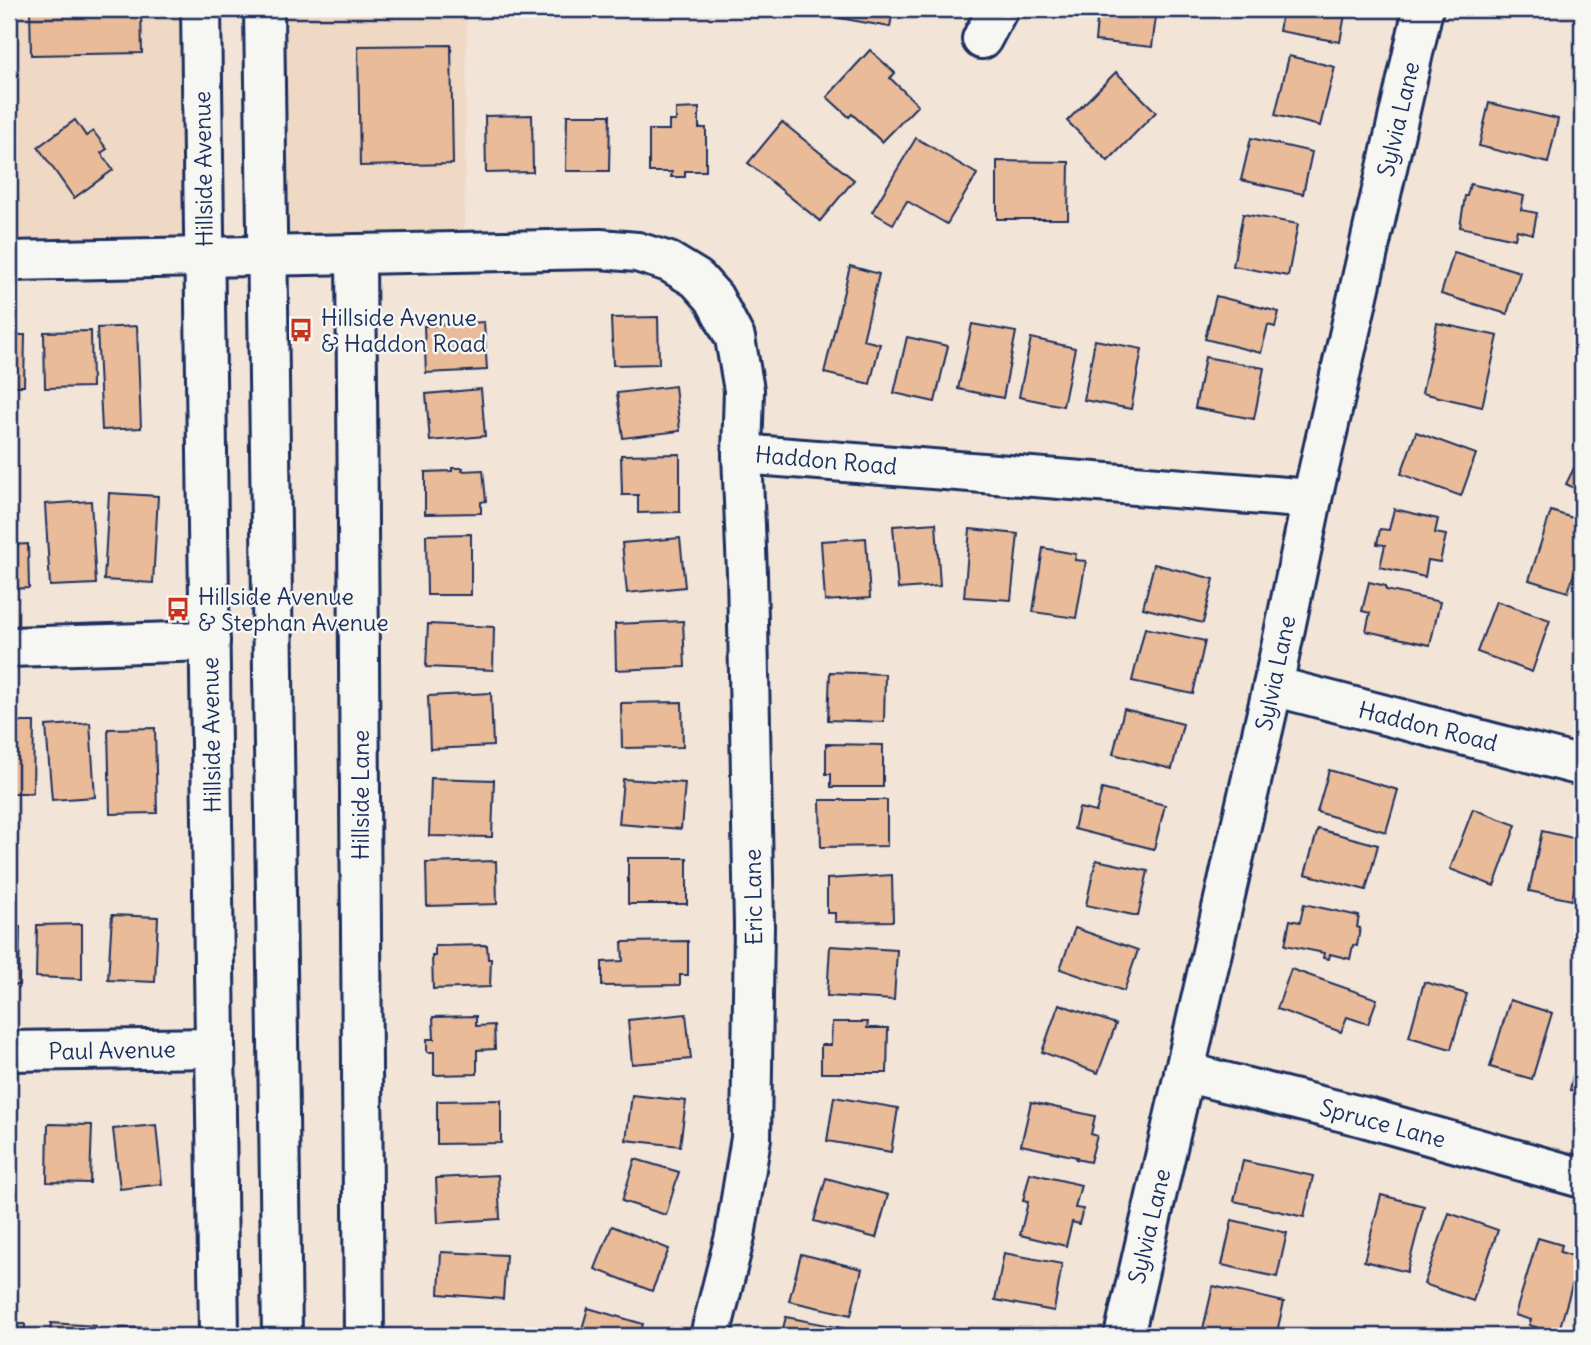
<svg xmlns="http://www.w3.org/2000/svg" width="1591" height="1345" font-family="Delius,sans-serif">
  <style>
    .built { fill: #efd8c4 }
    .building { fill: #e9bb99; stroke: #1b2f5e; stroke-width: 2 }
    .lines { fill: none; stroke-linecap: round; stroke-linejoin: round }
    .street-casing { stroke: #1b2f5e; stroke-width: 44 }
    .primary-casing { stroke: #1b2f5e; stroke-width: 44 }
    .street { stroke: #f6f6f2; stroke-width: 38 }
    .primary { stroke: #f6f6f2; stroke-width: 38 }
    .labels { text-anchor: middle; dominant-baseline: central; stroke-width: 5; stroke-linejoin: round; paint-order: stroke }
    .street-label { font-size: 23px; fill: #1b2f5e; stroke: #f6f6f2 }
    .poi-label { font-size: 23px; fill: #1b2f5e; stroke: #f6f6f2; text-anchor: start }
  </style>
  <rect width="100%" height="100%" fill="#f2e4d7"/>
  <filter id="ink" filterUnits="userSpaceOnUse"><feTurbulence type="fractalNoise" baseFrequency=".0143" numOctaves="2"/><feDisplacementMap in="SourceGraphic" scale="14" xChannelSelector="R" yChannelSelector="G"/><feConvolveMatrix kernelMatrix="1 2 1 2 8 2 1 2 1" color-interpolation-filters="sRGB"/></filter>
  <g filter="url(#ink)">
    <g class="built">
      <polygon points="9,9 201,9 204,258 9,261"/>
      <polygon points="264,9 467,9 464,251 268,255"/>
    </g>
    <g class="building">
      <polygon points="30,9 141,9 142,53 31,55"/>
      <polygon points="841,9 893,9 890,27 839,18"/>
      <polygon points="1098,9 1157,9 1152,47 1095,41"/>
      <polygon points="1283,9 1346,9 1340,42 1279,31"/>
      <polygon points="451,45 453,164 360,166 358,46"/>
      <polygon points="870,50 895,73 890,78 918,105 882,142 852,114 849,117 827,97"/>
      <polygon points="1289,56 1335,67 1320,126 1275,115"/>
      <polygon points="1116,72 1156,112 1108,161 1067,121"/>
      <polygon points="1489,103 1558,119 1548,163 1479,146"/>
      <polygon points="699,108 699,128 706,128 706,171 685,171 685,177 671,177 672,172 649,172 649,130 669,130 669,121 676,121 676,109"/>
      <polygon points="532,115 533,172 486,173 485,116"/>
      <polygon points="567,115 610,115 609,171 566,171"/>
      <polygon points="75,120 86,136 93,131 107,149 101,153 113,170 74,198 38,147"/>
      <polygon points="782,122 854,180 820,221 748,163"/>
      <polygon points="916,138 977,174 947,224 907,201 893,224 872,212"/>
      <polygon points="1251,138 1312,152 1303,194 1241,180"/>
      <polygon points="997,161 1069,162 1068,219 997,219"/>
      <polygon points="1470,184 1524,196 1521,210 1537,213 1533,234 1517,230 1515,239 1460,227 1465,196 1467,196"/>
      <polygon points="1243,214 1298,224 1288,276 1233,266"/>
      <polygon points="1454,252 1520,272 1507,314 1441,294"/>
      <polygon points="850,266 879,274 863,340 880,344 870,384 824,373"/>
      <polygon points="1216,296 1279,312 1275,327 1268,325 1261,353 1205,339"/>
      <polygon points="658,317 659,364 613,365 611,318"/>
      <polygon points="484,322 487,370 426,373 424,326"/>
      <polygon points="1437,323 1498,336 1482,407 1422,393"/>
      <polygon points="972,324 1016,332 1003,398 958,389"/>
      <polygon points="137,326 141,428 102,430 97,328"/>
      <polygon points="91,331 92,387 45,388 44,332"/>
      <polygon points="9,335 25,335 24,386 9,386"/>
      <polygon points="907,337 948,346 935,402 894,393"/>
      <polygon points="1031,338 1075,348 1063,406 1019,397"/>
      <polygon points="1095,340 1142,349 1131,409 1084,400"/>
      <polygon points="1205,357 1264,368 1254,419 1195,408"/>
      <polygon points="675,386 680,431 623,438 617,393"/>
      <polygon points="481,389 485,436 430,441 426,394"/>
      <polygon points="1416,432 1476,454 1461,496 1401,474"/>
      <polygon points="1582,452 1582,492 1566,484"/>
      <polygon points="680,454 680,512 638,513 638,495 622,495 621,455"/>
      <polygon points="452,468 463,468 462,471 483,470 486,501 481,502 481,513 425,514 425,472 452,471"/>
      <polygon points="109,493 158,496 153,583 104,580"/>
      <polygon points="91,501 96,584 50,586 45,504"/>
      <polygon points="1394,509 1438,519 1435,533 1446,535 1440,562 1428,560 1425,577 1380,567 1385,545 1377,544 1380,529 1389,530"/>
      <polygon points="1551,511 1582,521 1582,549 1568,592 1529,580"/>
      <polygon points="936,523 940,586 898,589 893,526"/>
      <polygon points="970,529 1018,534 1011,600 964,597"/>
      <polygon points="471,534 471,595 427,595 426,535"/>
      <polygon points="680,538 685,587 627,593 622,543"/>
      <polygon points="866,538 870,598 825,601 821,541"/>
      <polygon points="28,544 29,588 9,589 9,545"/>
      <polygon points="1043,548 1076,554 1075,560 1086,561 1076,618 1033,612"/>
      <polygon points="1154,564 1214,579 1203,623 1143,608"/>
      <polygon points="1369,582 1386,586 1386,590 1440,602 1430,645 1366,631 1370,613 1362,611"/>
      <polygon points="1496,601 1550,620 1532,672 1477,652"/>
      <polygon points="683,621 685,667 616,670 615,624"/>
      <polygon points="428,624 494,627 493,670 426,667"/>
      <polygon points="1145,628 1205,641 1193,694 1132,681"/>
      <polygon points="830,672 885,674 884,722 828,720"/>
      <polygon points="491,693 493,746 430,749 428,696"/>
      <polygon points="682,702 683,747 622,748 621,703"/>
      <polygon points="1124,709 1183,724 1172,769 1113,754"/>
      <polygon points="9,722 34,722 33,793 9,793"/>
      <polygon points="90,723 95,797 52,800 46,726"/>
      <polygon points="155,728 157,813 110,814 108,729"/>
      <polygon points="826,744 883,745 883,787 831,787 831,774 826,774"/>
      <polygon points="1329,770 1398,790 1386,832 1317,812"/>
      <polygon points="431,778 494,780 492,837 429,836"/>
      <polygon points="623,779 685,783 681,829 619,824"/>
      <polygon points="1102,789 1165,805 1154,849 1074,829 1079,808 1096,812"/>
      <polygon points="820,800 887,800 887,846 821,847"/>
      <polygon points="1473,809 1516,825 1494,886 1450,869"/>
      <polygon points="1318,829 1378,845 1366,890 1305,874"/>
      <polygon points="1542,831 1582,840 1582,855 1572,900 1529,891"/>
      <rect x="628" y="858" width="59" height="46"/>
      <polygon points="1096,860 1148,871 1138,916 1086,905"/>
      <polygon points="496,861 497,904 427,906 426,863"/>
      <polygon points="892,875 893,921 835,922 835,913 827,913 827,879"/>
      <polygon points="1304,904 1359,916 1357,927 1360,928 1357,946 1353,945 1350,959 1330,954 1329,959 1323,958 1324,953 1285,945 1290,920 1300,922"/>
      <polygon points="112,915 158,917 155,982 108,980"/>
      <polygon points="82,924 82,979 36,977 37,925"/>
      <polygon points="9,927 20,927 19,985 9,985"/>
      <polygon points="1075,928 1138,950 1124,991 1060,969"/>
      <polygon points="688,941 688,975 680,975 680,985 602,986 602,962 623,961 622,942"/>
      <polygon points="487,945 488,959 491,959 490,987 433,989 432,956 435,956 435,946"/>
      <polygon points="830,946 897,950 894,1000 827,996"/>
      <polygon points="1291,969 1377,999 1368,1024 1347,1017 1341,1032 1277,1009"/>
      <polygon points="1424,982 1467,994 1451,1049 1409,1037"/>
      <polygon points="1510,1000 1552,1013 1532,1079 1490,1067"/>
      <polygon points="1059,1004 1116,1024 1098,1073 1042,1052"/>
      <polygon points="686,1014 691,1059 632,1064 628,1020"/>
      <polygon points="476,1016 476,1026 494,1025 495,1049 477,1050 477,1074 434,1075 434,1052 427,1052 427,1039 434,1039 433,1017"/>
      <polygon points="832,1022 868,1022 867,1028 888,1028 887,1073 821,1073 821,1045 831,1045"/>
      <polygon points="1582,1033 1582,1093 1570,1090"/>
      <polygon points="632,1095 686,1101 680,1146 626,1140"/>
      <polygon points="834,1097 898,1108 891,1152 827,1141"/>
      <polygon points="501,1100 501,1143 437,1144 437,1101"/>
      <polygon points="1031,1102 1095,1116 1091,1134 1097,1136 1090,1162 1076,1159 1077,1157 1021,1145"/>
      <polygon points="48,1124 92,1125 90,1183 47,1182"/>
      <polygon points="9,1125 11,1125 13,1182 9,1182"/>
      <polygon points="156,1125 162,1184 120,1189 113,1129"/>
      <polygon points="635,1159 679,1172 666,1215 622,1201"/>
      <polygon points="1243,1161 1313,1176 1304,1217 1234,1201"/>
      <polygon points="1030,1173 1081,1185 1075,1208 1083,1209 1079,1224 1072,1222 1066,1246 1020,1235 1028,1202 1023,1201"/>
      <polygon points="498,1175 500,1219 438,1223 436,1178"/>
      <polygon points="826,1178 888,1195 876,1238 814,1221"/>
      <polygon points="1381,1195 1424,1206 1407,1272 1364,1261"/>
      <polygon points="1449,1213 1498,1230 1473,1301 1424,1284"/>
      <polygon points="1232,1220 1287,1233 1277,1277 1222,1265"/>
      <polygon points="612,1226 669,1249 652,1291 595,1269"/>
      <polygon points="1538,1238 1562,1245 1560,1252 1580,1258 1558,1334 1529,1325 1531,1320 1515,1315"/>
      <polygon points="441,1252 506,1255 503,1299 439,1294"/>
      <polygon points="1004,1253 1062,1264 1054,1311 995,1300"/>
      <polygon points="801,1254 862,1269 851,1315 789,1301"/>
      <polygon points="1213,1286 1284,1302 1276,1336 1218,1336 1202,1333"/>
      <polygon points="588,1308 643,1324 639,1336 580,1336"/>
      <polygon points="786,1317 847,1329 846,1336 781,1336"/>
      <polygon points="51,1323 96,1326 95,1336 50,1336"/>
      <rect x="9" y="1324" width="16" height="12"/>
      <polygon points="165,1327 165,1336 120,1336 120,1328"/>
    </g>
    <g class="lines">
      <g class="street-casing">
        <g id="street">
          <polyline points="982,39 998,9"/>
          <polyline points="356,254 364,1336"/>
          <polyline points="9,261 600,249 637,252 669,262 697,279 714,298 735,338 744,390 742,454 747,573 754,926 751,1138 735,1236 710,1336"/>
          <polyline points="742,454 1312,499"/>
          <polyline points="9,647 210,641"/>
          <polyline points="1273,686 1582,766"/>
          <polyline points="9,1051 215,1048"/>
          <polyline points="1184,1072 1364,1117 1582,1178"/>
          <polyline points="1124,1336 1273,686 1312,499 1423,9"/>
        </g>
      </g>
      <g class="primary-casing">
        <g id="primary">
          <polyline points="201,9 219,1336"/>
          <polyline points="264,9 282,1336"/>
        </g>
      </g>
      <use href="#street" class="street"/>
      <use href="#primary" class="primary"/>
    </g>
  </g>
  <defs>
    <g id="bus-bare" transform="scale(1.89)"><path d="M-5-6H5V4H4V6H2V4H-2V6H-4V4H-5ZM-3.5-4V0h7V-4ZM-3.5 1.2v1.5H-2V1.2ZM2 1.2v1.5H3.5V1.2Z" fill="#c8321e" stroke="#f6f6f2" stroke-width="2.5" paint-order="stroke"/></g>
  </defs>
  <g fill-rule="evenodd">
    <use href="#bus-bare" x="301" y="330"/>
    <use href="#bus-bare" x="178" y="609"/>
  </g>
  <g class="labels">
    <g class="street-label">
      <text transform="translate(1398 119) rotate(-77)">Sylvia Lane</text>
      <text transform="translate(203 169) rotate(-91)">Hillside Avenue</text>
      <text transform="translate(826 460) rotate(5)">Haddon Road</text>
      <text transform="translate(1275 673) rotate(-78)">Sylvia Lane</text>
      <text transform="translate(1428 726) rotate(14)">Haddon Road</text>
      <text transform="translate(211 735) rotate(-91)">Hillside Avenue</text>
      <text transform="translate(360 795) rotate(-90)">Hillside Lane</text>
      <text transform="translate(753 897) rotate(-91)">Eric Lane</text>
      <text transform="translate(112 1050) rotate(-1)">Paul Avenue</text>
      <text transform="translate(1383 1123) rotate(15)">Spruce Lane</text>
      <text transform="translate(1149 1226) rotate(-77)">Sylvia Lane</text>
    </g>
    <g class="poi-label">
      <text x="321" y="317">Hillside Avenue<tspan x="321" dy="26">&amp; Haddon Road</tspan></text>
      <text x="198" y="596">Hillside Avenue<tspan x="198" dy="26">&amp; Stephan Avenue</tspan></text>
    </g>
  </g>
  <rect width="1591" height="1345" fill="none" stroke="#f6f6f2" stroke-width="35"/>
  <rect x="18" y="18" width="1556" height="1310" fill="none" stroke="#1b2f5e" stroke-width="2.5" filter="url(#ink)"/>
</svg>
